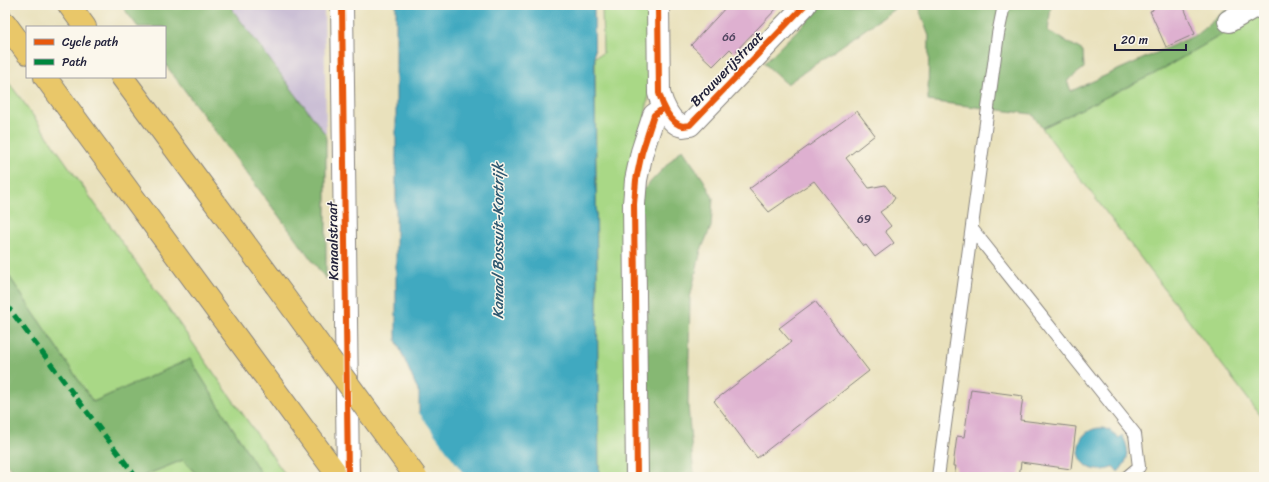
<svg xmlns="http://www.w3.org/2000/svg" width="1269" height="482" font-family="Sriracha,sans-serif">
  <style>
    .industrial { fill: #cbbfd5 }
    .green { fill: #a9d886; stroke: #667d60 }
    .forest { fill: #86b873; stroke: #546d57 }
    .water { fill: #40a9c0; stroke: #31667e }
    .pier { fill: #e9e1bc }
    .building { fill: #deb0d0 }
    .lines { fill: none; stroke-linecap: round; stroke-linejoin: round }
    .service-casing { stroke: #86827c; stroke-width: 14 }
    .minor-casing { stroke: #86827c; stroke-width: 24 }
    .tertiary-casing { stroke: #86827c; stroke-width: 24 }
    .motorway-casing { stroke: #86827c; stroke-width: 24 }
    .service { stroke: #fff; stroke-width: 12 }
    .minor { stroke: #fff; stroke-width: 22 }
    .tertiary { stroke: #fff; stroke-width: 22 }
    .motorway { stroke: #e9c769; stroke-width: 22 }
    .motorway-bridge-casing { stroke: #86827c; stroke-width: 24; stroke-linecap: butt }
    .motorway-bridge { stroke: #e9c769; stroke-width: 22 }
    .quiet { stroke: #00873e; stroke-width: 5; stroke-dasharray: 10 5; stroke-linecap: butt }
    .cycleway-casing { stroke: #fbf7ec; stroke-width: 8 }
    .cycleway { stroke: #e8590c; stroke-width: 6 }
    .labels { text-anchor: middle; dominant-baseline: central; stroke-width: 3; stroke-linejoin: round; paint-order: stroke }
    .number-label { font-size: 12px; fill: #514660 }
    .street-label { font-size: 14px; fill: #22223b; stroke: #fbf7ec }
    .water-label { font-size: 15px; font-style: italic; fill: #2e5870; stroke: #fbf7ec }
  </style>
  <rect width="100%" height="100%" fill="#fbf7ec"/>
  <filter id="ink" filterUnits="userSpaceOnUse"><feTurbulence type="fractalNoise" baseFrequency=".025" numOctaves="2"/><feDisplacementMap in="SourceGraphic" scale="8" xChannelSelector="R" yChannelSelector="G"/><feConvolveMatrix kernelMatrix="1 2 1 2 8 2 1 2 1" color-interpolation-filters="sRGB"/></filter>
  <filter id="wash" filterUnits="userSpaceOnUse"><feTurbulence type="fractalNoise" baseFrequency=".012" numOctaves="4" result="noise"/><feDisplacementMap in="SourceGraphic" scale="16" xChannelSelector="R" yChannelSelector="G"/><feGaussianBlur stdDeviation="0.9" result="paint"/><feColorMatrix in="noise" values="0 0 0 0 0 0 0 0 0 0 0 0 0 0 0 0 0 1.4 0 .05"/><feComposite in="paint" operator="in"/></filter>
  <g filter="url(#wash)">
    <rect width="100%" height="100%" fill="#e9e1bc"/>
    <polygon class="industrial" points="229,5 324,5 326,135"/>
    <g class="green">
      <polygon points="602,5 648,5 649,95 646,110 630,477 599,477 595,57 603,53"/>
      <polygon points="1264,10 1264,420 1042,128 1154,74"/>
      <polygon points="5,78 22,100 287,477 263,477 190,359 93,402 5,270"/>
      <polygon points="183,460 199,477 144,477 143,476"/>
    </g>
    <g class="forest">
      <polygon points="121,5 229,5 326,135 326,279 165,64 165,27 138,27"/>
      <polygon points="823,5 900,5 787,84 764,63"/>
      <polygon points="917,5 1051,5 1048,32 1056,35 1083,51 1084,68 1067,81 1071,91 1196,35 1226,10 1242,23 1154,74 1042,128 1032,114 928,101 929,36"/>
      <polygon points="682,149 703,179 713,198 711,227 701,250 690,298 688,405 693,466 695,477 643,477 641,192"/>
      <polygon points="5,270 93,402 190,359 263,477 199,477 183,460 143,476 144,477 17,477 5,462"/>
    </g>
    <g class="water">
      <polygon points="396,5 594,5 599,477 419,477 419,393 396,340"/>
      <path d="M 1103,428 L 1111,431 L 1119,438 L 1122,435 C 1130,450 1130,459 1118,472 L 1114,467 C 1079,482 1066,438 1094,429 C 1097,428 1100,428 1103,428 Z"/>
    </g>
    <polygon class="pier" points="417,410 466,477 417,477"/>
    <g id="blocks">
      <g class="building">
        <polygon points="728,5 780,5 734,53 730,49 713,66 691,45"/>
        <polygon points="1152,5 1183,5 1195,34 1166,47 1150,11 1153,10"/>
        <polygon points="857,111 875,135 846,158 869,188 885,185 895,198 890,205 880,212 891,226 885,231 894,243 875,257 866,245 864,246 814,181 769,212 749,189"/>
        <polygon points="815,301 869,371 757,458 714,401 791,342 779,328"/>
        <polygon points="971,389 1023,396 1020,420 1076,427 1071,469 1021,462 1019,477 954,477 956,466 953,466 957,436 964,437"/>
      </g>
    </g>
  </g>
  <g filter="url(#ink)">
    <use href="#blocks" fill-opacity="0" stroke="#86827c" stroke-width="1"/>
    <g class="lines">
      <g class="service-casing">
        <g id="service">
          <polyline points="972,229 1135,434 1139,467 1127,477"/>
          <polyline points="938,477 998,34 1004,5"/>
        </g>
      </g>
      <g class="minor-casing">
        <g id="minor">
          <path d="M 658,5 L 659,93 C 662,104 670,124 683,126 C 684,126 689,125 690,125 L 805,5"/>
          <polyline points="1229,21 1257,5"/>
          <polyline points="637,477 634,204 636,180 642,152 654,115 664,108"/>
        </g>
      </g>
      <g class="tertiary-casing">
        <polyline id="tertiary" points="342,5 348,477"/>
      </g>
      <g class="motorway-casing">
        <g id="motorway">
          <polyline points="69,5 85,27"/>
          <polyline points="5,23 27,53"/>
          <polyline points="45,77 339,477"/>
          <polyline points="122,77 275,284"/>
        </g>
      </g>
      <use href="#service" class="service"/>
      <use href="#minor" class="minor"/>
      <use href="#tertiary" class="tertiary"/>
      <use href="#motorway" class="motorway"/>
      <g class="motorway-bridge-casing">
        <polyline id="motorway-bridge" points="275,284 416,477"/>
      </g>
      <use href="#motorway-bridge" class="motorway-bridge"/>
      <polyline class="quiet" points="5,303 136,477"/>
      <g class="cycleway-casing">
        <g id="cycleway">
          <polyline points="342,5 348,477"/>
          <path d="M 658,5 L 659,93 C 662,104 670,124 683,126 C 684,126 689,125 690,125 L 805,5"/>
          <polyline points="637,477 634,204 636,180 642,152 654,115 664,108"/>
        </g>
      </g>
      <use href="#cycleway" class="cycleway"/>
    </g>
  </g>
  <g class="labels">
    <g class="number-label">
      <text x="729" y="37">66</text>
      <text x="864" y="219">69</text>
    </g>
    <g class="street-label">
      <text transform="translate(727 69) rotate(-46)">Brouwerijstraat</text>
      <text transform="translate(333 241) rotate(-91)">Kanaalstraat</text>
    </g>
    <g class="water-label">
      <text transform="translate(498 241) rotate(-90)">Kanaal Bossuit-Kortrijk</text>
    </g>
  </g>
  <rect width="1269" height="482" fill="none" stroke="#fbf7ec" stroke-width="20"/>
  <rect x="26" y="26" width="140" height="52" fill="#fbf7ec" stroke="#a4a2a5"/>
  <rect x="34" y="39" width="20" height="6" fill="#e8590c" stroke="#a4a2a5"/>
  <text x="62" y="46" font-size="12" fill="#22223b">Cycle path</text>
  <rect x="34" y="59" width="20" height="6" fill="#00873e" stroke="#a4a2a5"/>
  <text x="62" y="66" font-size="12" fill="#22223b">Path</text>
  <path d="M1115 44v6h71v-6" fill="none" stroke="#22223b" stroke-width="2"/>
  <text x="1121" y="44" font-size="12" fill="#22223b" stroke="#fbf7ec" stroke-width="3" paint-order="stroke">20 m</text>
</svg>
